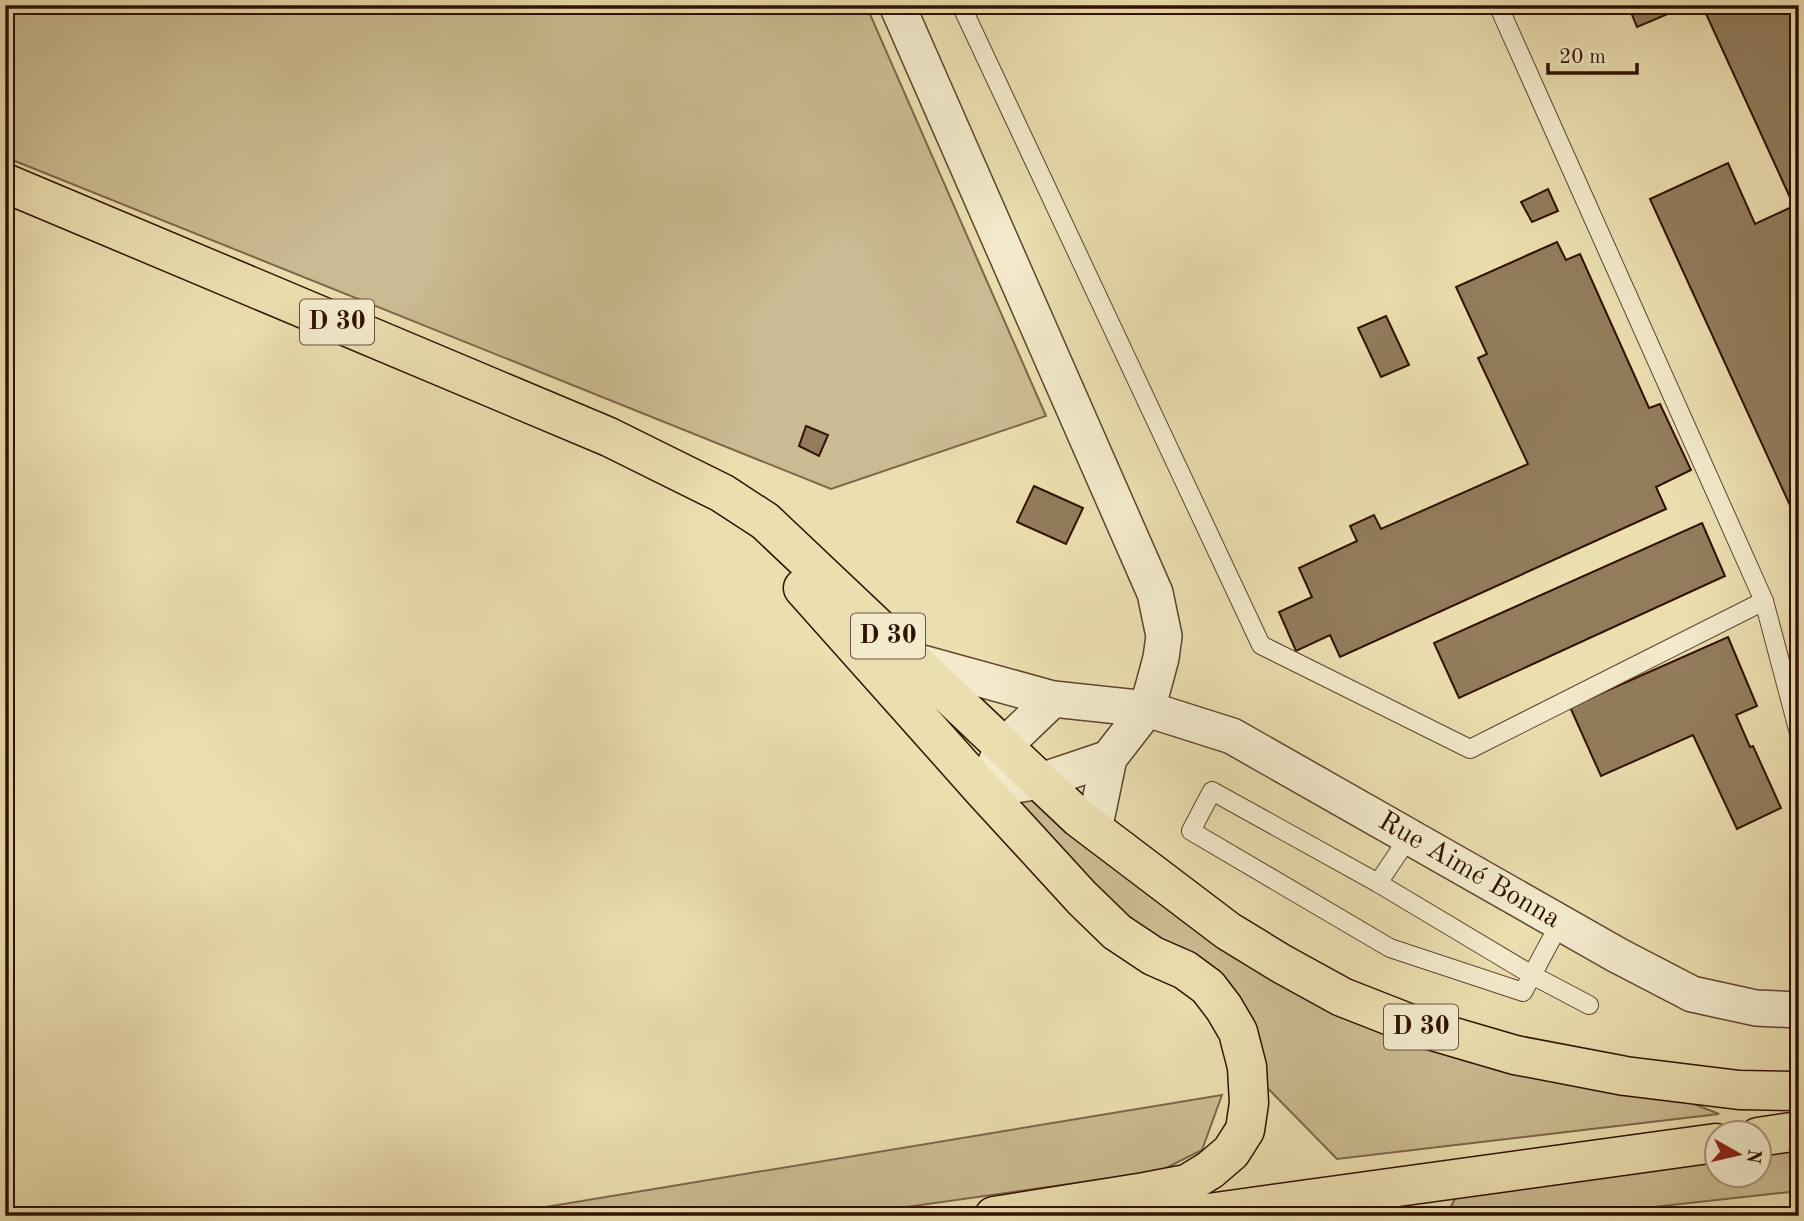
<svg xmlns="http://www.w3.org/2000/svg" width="1804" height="1221" font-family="'Old Standard TT',serif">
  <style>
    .green { fill: #cbbb92; stroke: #7e664a; stroke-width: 2 }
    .building { fill: #927c5c; stroke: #311102; stroke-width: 2 }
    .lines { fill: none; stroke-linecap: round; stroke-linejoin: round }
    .lane-casing { stroke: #60442d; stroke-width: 20 }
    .street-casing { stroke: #60442d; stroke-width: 38 }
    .primary-casing { stroke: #311102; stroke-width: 41 }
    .lane { stroke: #f2eacb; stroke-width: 18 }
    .street { stroke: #f2eacb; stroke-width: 35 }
    .primary { stroke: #ebdeaf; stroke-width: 38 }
    .labels { text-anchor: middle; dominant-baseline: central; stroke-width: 6; stroke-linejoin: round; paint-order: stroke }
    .shield { fill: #f2eacb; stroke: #6b523e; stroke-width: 2 }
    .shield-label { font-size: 26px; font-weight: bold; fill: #311102 }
    .street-label { font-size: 28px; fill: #311102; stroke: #f2eacb }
  </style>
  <rect width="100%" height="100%" fill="#ebdeaf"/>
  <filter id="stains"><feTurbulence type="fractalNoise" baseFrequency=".00286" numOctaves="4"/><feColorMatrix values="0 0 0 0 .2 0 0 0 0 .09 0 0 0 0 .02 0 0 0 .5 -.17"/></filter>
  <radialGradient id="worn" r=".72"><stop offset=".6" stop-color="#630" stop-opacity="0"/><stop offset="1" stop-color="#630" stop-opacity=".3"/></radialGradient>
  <g class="green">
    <polygon points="5,5 866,5 1046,416 831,489 5,157"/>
    <polygon points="998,784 1079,818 1282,964 1625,1076 1719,1114 1337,1159 1247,1067 1238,1032 1153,956"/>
    <polygon points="1222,1095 1202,1150 1160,1171 843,1216 491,1216"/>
    <polygon points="1799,1146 1799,1191 1572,1216 1448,1216 1448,1212 1457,1195 1716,1158 1716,1176 1758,1176 1759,1152"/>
  </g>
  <g class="building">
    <polygon points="1628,5 1689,5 1637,27"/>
    <polygon points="1702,5 1799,5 1799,525 1650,199 1728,163 1755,224 1794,206"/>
    <polygon points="1548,189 1558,211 1532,222 1521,202"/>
    <polygon points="1557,242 1566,260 1580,254 1649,408 1660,404 1691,470 1656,487 1666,509 1340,657 1330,635 1296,651 1279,612 1312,597 1299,568 1357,541 1350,526 1374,515 1381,529 1528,464 1478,358 1487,354 1456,287"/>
    <polygon points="1386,316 1409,365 1381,377 1358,328"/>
    <polygon points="806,426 828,435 819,456 799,446"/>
    <polygon points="1034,486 1083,508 1066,544 1017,522"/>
    <polygon points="1702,523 1725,576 1459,698 1434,643"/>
    <polygon points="1728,637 1757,706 1736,715 1750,747 1753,746 1781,808 1737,829 1693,735 1601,776 1570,707"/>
  </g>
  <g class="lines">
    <g class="lane-casing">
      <g id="lane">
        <polyline points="961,5 1261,645 1470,749 1764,601"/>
        <polyline points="1498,5 1764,601 1799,733"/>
        <polyline points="1378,883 1409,837"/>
        <polyline points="1560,923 1523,992 1390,948 1191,831 1212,791 1378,883 1532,975 1589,1005"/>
      </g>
    </g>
    <g class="street-casing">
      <g id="street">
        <polyline points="897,5 1155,593 1164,636 1161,658 1154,684 1147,709 1109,758 1094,830"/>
        <polyline points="915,661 1053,699 1147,709 1232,736 1617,955 1692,994 1756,1008 1799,1010"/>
        <polyline points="991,773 1003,747 1053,699"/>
        <polyline points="983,790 1041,781 1109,758"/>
      </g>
    </g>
    <g class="primary-casing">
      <g id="primary">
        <polyline points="5,183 609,437 722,493 765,521 1079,818 1228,931 1282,964 1342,997 1416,1026 1515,1055 1625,1076 1739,1090 1799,1091"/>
        <polyline points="803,588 983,790 1082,898 1117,932 1153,956 1185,970 1208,987 1224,1008 1238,1032 1247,1067 1249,1103 1245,1130 1231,1152 1210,1170 1187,1184 1145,1192 994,1216"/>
        <polyline points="1758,1137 1799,1131"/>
        <polyline points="1187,1216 1716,1143"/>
      </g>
    </g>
    <use href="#lane" class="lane"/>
    <use href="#street" class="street"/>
    <use href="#primary" class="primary"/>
  </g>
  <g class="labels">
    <g class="shield">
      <rect x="300" y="299.5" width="74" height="45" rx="5"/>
      <rect x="851" y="613.5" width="74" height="45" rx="5"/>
      <rect x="1384" y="1004.5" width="74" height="45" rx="5"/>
    </g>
    <g class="shield-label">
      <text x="337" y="322">D 30</text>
      <text x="888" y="636">D 30</text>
      <text x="1421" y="1027">D 30</text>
    </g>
    <g class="street-label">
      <text transform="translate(1469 871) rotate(30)">Rue Aimé Bonna</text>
    </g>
  </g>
  <rect width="1804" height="1221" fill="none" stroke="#ebdeaf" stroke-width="28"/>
  <rect x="7" y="7" width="1790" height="1207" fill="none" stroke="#311102" stroke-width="3.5"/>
  <rect x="14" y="14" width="1776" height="1193" fill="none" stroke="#311102" stroke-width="2"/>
  <g transform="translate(1738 1154) rotate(98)"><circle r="33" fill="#f2eacb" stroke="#a5937b" stroke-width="2"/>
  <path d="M0-5L12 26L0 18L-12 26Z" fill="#8f2418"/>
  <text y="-10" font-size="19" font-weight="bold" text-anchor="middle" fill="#311102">N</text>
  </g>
  <path d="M1548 63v10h89v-10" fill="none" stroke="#311102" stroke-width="3.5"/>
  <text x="1559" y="63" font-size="21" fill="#311102" stroke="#f2eacb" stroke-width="5" paint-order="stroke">20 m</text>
  <rect width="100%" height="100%" filter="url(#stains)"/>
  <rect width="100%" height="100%" fill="url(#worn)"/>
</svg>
